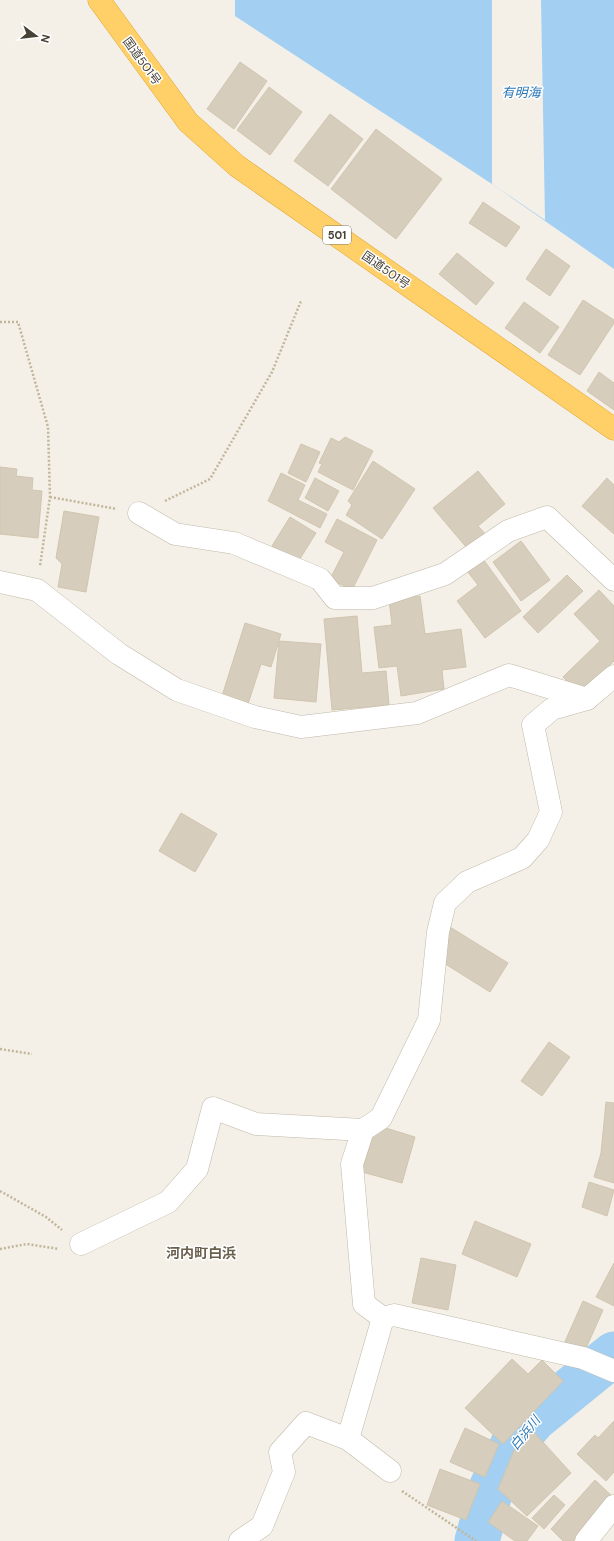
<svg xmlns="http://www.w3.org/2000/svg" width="614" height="1541" font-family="'DM Sans','Noto Sans JP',sans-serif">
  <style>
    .water { fill: #a2cff2 }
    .pier { fill: #f4f0e7 }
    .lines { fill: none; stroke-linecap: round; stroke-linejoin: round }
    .river { stroke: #a2cff2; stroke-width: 45 }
    .building { fill: #d6cdbc; stroke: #d1c5af }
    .street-casing { stroke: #c0b9a9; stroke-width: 23 }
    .highway-casing { stroke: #e1a634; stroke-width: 23 }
    .path { stroke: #c2b59a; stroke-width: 2.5; stroke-dasharray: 2 2; stroke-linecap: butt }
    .street { stroke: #fff; stroke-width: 22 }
    .highway { stroke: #ffd067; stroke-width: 22 }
    .labels { text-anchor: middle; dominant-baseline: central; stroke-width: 3; stroke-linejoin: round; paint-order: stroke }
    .shield { fill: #fff; stroke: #7e7a72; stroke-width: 1 }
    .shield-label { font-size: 11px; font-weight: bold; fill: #474136 }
    .street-label { font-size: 12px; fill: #474136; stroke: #fff }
    .water-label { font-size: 13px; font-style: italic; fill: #2c78b6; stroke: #fff }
    .quarter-label { font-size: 14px; font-weight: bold; fill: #6a5f4d; stroke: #fff }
  </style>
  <rect width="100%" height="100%" fill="#f4f0e7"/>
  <polygon class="water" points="235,0 614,0 614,269 492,184 235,16"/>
  <polygon class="pier" points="492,0 541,0 545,220 492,184"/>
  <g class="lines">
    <polyline class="river" points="477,1541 492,1486 513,1444 534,1419 614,1354"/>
  </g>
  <g class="building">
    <polygon points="240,62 267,81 234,129 207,109"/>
    <polygon points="269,87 302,112 270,155 237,130"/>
    <polygon points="330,114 363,139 328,186 294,161"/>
    <polygon points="376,129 442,179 396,239 331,189"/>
    <polygon points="483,202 520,227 506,247 469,223"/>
    <polygon points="546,249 570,266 550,296 526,279"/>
    <polygon points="457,253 494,283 476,305 439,274"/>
    <polygon points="583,300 614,320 614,323 580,375 548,355"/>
    <polygon points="524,302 559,327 540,353 505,328"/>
    <polygon points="599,372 614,383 614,410 587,391"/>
    <polygon points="345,437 373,451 353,490 318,472 322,464 319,463 331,438 339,442"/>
    <polygon points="301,444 320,452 306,482 288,473"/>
    <polygon points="373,461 415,489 382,539 346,515 352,505 348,501"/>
    <polygon points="0,467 17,469 16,476 33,478 32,490 42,491 38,538 0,534"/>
    <polygon points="478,471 505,504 478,526 490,539 472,554 433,508"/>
    <polygon points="281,473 305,485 298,500 327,514 320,528 268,501"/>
    <polygon points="315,478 339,491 328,511 305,498"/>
    <polygon points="607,478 614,485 614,534 582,506"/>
    <polygon points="64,511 99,517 86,592 58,587 62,564 56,558"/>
    <polygon points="290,517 316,533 298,562 272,546"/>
    <polygon points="337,519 377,540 352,590 330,579 344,552 325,542"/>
    <polygon points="521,541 550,580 521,601 493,562"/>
    <polygon points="483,559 521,611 485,638 457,601 478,585 467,571"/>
    <polygon points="567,575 583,591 538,633 523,617"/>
    <polygon points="599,590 614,606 614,661 580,694 563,677 600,641 574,614"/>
    <polygon points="420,596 425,634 461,629 466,667 442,670 444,689 401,696 397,666 379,668 374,627 392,625 389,600"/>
    <polygon points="357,616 362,673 386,671 389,705 332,710 324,619"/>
    <polygon points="245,623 281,634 271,667 261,664 248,704 222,696"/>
    <polygon points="279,641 321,644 316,702 274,698"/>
    <polygon points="181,813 217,834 195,872 159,851"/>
    <polygon points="450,927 508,963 490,992 439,960"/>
    <polygon points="549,1042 570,1057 542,1096 521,1081"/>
    <polygon points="606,1102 614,1103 614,1183 594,1177 601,1153"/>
    <polygon points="376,1125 415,1137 402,1183 362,1172"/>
    <polygon points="589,1182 614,1190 607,1216 582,1207"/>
    <polygon points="475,1221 531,1244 517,1277 462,1254"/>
    <polygon points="421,1258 456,1265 448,1310 412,1303"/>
    <polygon points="614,1263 614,1306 596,1297"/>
    <polygon points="583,1301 603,1310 583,1355 563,1346"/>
    <polygon points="512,1359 528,1374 542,1360 563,1381 503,1444 465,1408"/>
    <polygon points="614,1421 614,1472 606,1481 577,1454 595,1435 598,1438"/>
    <polygon points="465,1428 499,1444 485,1477 450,1462"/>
    <polygon points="533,1431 571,1473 527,1516 498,1489 515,1448"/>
    <polygon points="440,1469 480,1484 466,1520 427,1505"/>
    <polygon points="595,1480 613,1497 573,1541 563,1541 551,1529"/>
    <polygon points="554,1495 565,1505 544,1529 532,1518"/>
    <polygon points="502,1501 538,1526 527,1541 515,1541 488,1522"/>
  </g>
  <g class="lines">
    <g class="street-casing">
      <g id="street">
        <polyline points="139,513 175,534 234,543 320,579 335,598 373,598 445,574 508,531 547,517 614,580"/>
        <polyline points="0,582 37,590 119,654 177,690 255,717 301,727 417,713 509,675 587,699 614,676"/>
        <polyline points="81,1244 168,1202 197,1169 213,1108 256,1124 363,1130"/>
        <polyline points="383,1318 394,1315 583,1358 614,1371"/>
        <polyline points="348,1439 383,1318 364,1304 352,1164 363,1130 381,1118 429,1020 438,932 445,903 467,882 522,858 538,840 551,812 533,725 552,709 587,699"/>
        <polyline points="240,1541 262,1526 284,1472 280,1452 306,1423 348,1439 390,1471"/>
        <polyline points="586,1541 614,1506"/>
      </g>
    </g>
    <g class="highway-casing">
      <polyline id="highway" points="99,0 188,122 237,166 614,429"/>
    </g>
    <g class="path">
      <polyline points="0,322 18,322 48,427 50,497 40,566"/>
      <polyline points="50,497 117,509"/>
      <polyline points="165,501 210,479 272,372 301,301"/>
      <polyline points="0,1049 32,1054"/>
      <polyline points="0,1191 46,1217 62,1230"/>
      <polyline points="0,1249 27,1244 59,1249"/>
      <polyline points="402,1491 476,1541"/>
    </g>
    <use href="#street" class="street"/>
    <use href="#highway" class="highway"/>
  </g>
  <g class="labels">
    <rect class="shield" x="323" y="226" width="28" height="18" rx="3"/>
    <g class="shield-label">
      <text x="337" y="235">501</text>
    </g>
    <g class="street-label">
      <text transform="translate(142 61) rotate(54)">国道501号</text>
      <text transform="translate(386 270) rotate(35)">国道501号</text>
    </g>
    <g class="water-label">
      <text x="521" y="92">有明海</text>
      <text transform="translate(525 1433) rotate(-51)">白浜川</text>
    </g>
    <g class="quarter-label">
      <text x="201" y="1253">河内町白浜</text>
    </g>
  </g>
  <g transform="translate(36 36) rotate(105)" stroke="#ffffff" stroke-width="3" paint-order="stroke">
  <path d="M0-3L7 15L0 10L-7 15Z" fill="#474136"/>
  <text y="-6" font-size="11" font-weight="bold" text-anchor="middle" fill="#474136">N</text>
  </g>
</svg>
